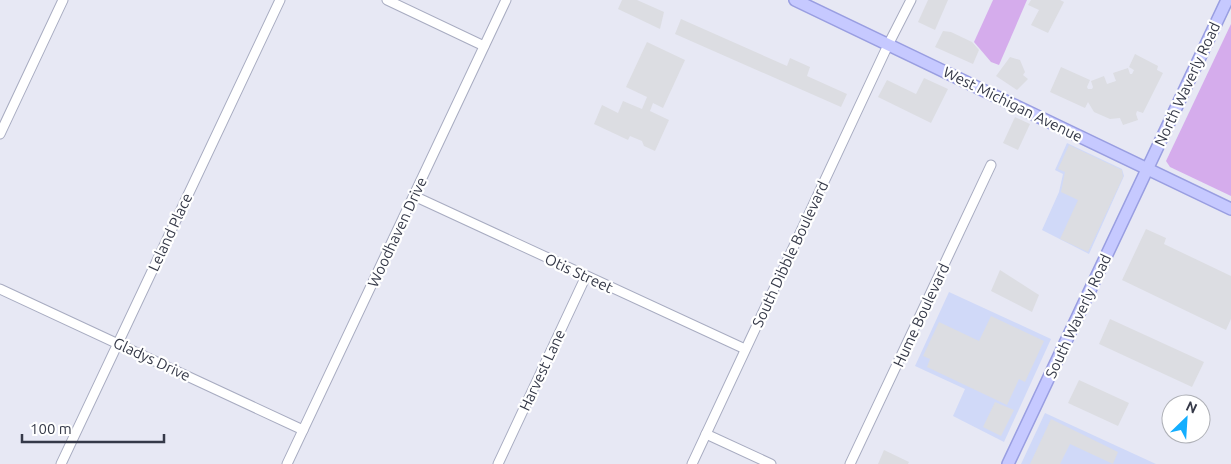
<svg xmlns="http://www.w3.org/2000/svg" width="1231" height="464" font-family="Ubuntu,sans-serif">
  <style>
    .commercial { fill: #d0d9f8 }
    .green { fill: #d5acec }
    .parking { fill: #dcdde2 }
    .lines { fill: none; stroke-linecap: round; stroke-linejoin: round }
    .street-casing { stroke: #a8acc1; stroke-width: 11 }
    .secondary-casing { stroke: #999ee1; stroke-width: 14 }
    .street { stroke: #fff; stroke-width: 9 }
    .secondary { stroke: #c6c9ff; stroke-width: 11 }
    .labels { text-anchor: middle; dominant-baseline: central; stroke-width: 4.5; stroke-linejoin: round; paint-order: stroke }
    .street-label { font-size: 15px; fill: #353948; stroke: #fff }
  </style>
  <rect width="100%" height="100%" fill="#e7e8f4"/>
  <g class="commercial">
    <polygon points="1067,143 1122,169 1124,176 1089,254 1042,230 1059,192 1063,174 1055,170"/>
    <polygon points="949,292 1051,339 1004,442 953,416 965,389 915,366"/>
    <polygon points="1045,413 1156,464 1021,464"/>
  </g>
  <g class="green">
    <polygon points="993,0 1027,0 999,65 991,62 974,42"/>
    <polygon points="1231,24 1231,196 1170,167 1166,161"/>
  </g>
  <g class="parking">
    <polygon points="622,0 637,0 664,12 660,29 618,9"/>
    <polygon points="928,0 948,0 935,30 918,22"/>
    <polygon points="1031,0 1060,0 1064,2 1048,33 1031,25 1039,10 1028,5"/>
    <polygon points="681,19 787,66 790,58 810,67 807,76 847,94 841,107 675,34"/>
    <polygon points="943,31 951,32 972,42 979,50 973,64 935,47"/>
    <polygon points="647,42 685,60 663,108 653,103 650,111 669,120 655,151 644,146 642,141 630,136 628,140 594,124 602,105 618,113 623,101 642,109 647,97 626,87"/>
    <polygon points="1135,54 1158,66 1157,70 1163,73 1143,113 1137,111 1136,114 1138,120 1123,125 1120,118 1110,119 1094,112 1088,102 1085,108 1050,92 1061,67 1090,80 1087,87 1088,89 1092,89 1093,87 1091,81 1104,76 1107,84 1116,81 1113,73 1128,68 1130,74 1132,74 1134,70 1129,67"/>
    <polygon points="1010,57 1020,60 1025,72 1023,75 1028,79 1017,90 996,76"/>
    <polygon points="924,78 948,89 931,123 878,97 887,80 916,94"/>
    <polygon points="1015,117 1030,124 1018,150 1003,143"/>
    <polygon points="1069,145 1122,170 1123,177 1088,252 1060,239 1078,200 1061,192 1065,172 1058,169"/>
    <polygon points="1146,229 1166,238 1164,244 1231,276 1231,319 1226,330 1122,280"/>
    <polygon points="1000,270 1039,295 1032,312 991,291"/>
    <polygon points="991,316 1044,341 1025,382 1019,379 1007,405 927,367 930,359 923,356 939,322 979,341"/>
    <polygon points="1110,319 1204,362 1192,387 1099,344"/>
    <polygon points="1079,380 1129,403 1118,426 1068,403"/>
    <polygon points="995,402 1014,410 1001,436 983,427"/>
    <polygon points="1051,419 1118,452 1113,464 1070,444 1060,464 1030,464"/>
    <polygon points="884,450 909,462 908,464 878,464"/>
  </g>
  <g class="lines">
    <g class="street-casing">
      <g id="street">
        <polyline points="387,0 484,46"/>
        <polyline points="0,134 63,0"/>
        <polyline points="414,196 745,349"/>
        <polyline points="0,289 303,430"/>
        <polyline points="706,434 771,464"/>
        <polyline points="61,464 280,0"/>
        <polyline points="287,464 506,0"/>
        <polyline points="498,464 586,276"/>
        <polyline points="692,464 888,45 911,0"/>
        <polyline points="850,464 991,165"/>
      </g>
    </g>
    <g class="secondary-casing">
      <g id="secondary">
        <polyline points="795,0 1231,209"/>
        <polyline points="1008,464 1227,0"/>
      </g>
    </g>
    <use href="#street" class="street"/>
    <use href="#secondary" class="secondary"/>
  </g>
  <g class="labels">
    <g class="street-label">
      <text transform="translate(1187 84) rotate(-65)">North Waverly Road</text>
      <text transform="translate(1013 104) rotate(26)">West Michigan Avenue</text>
      <text transform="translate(170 232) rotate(-65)">Leland Place</text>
      <text transform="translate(397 232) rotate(-65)">Woodhaven Drive</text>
      <text transform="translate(790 254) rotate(-65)">South Dibble Boulevard</text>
      <text transform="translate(579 273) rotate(25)">Otis Street</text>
      <text transform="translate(921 315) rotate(-65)">Hume Boulevard</text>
      <text transform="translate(1078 316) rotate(-65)">South Waverly Road</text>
      <text transform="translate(152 359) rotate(25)">Gladys Drive</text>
      <text transform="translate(542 370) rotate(-65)">Harvest Lane</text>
    </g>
  </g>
  <g transform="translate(1186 419) rotate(25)"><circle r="24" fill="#ffffff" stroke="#aeb0b6"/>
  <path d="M0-4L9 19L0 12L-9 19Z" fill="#13aeff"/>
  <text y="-8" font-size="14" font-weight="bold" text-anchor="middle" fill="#353948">N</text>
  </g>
  <path d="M22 434v8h142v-8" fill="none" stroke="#353948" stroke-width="2.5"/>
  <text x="30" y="434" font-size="15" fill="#353948" stroke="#ffffff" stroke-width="4" paint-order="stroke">100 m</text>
</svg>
